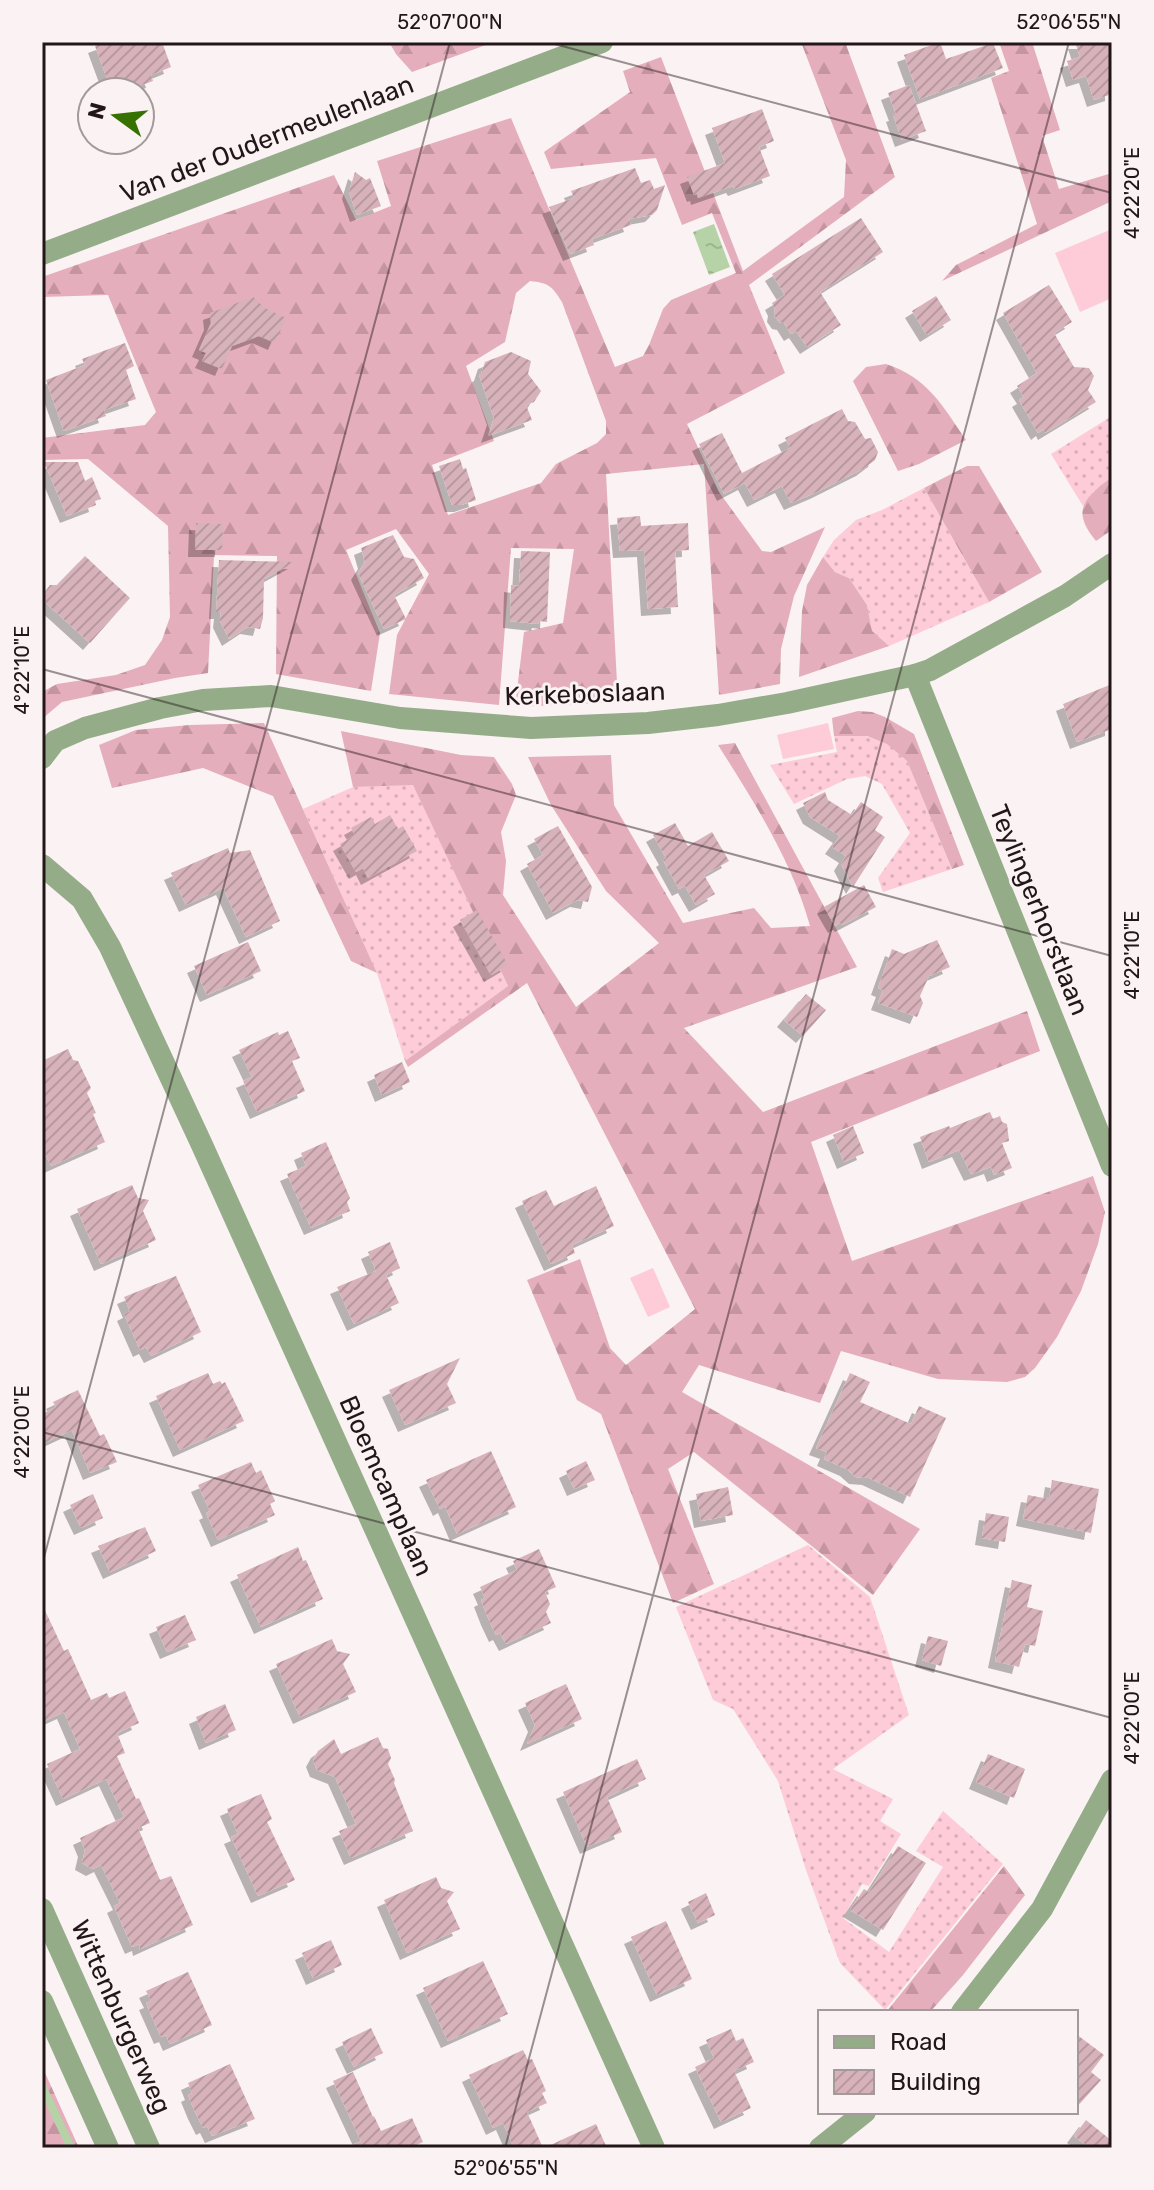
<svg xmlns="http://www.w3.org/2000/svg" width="1154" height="2190" font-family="Rubik,sans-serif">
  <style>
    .grass { fill: url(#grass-dots) }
    .forest { fill: url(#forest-firs); fill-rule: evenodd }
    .pitch { fill: #fecbd8 }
    .water { fill: url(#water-ripples) }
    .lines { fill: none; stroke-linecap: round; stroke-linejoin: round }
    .stream { stroke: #b6d3a8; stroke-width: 8 }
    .building { fill: url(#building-hatch); filter: url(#shadow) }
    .minor { stroke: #95ac89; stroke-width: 22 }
    .tertiary { stroke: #95ac89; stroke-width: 22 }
    .ticks { fill: none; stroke: #231619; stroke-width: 2; stroke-opacity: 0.45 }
    .labels { text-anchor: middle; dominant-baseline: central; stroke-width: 6; stroke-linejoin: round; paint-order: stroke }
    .street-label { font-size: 26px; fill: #231619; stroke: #faf2f3 }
    .neatline { fill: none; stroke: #231619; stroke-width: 3 }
    .ticks-label { font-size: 20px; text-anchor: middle; fill: #231619 }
  </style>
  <defs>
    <pattern id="grass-dots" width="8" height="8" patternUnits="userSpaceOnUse" patternTransform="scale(2)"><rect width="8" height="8" fill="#fecbd8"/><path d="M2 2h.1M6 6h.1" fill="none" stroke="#d9aeb9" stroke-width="1.8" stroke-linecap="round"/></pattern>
    <pattern id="forest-firs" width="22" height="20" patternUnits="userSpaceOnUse" patternTransform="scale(2)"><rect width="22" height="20" fill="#e5aebc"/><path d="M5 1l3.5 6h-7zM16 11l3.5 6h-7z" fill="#c495a1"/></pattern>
    <pattern id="water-ripples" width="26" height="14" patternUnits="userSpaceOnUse" patternTransform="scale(2)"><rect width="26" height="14" fill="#b6d3a8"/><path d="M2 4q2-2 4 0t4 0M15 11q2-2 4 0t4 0" fill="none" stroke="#9cb490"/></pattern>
    <pattern id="building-hatch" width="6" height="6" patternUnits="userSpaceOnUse" patternTransform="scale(2)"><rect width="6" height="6" fill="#d8b2bb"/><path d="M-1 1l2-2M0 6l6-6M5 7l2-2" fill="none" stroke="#b998a0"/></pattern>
    <filter id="shadow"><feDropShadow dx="-7" dy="7" stdDeviation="0" flood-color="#0004"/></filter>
  </defs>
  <rect width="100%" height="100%" fill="#faf2f3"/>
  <g class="grass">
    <polygon points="1112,416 1112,477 1093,492 1083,506 1051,454"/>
    <polygon points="924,488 989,602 889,646 872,632 867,605 849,578 835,572 823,557 834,540 856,520 882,510"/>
    <polygon points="834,736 866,736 888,744 907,761 952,869 883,892 878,878 910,833 882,784 865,776 847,779 794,804 770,765 837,752"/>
    <polygon points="413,784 508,986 405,1061 377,973 303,809 353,787"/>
    <polygon points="808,1545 870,1597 909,1715 833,1769 893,1799 880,1821 901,1834 869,1886 862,1884 843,1918 889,1952 943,1867 916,1851 943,1811 1003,1864 885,2010 840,1963 806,1870 778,1781 733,1709 713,1700 676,1607"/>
  </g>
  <g class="forest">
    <polygon points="389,42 494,42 412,72 396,54"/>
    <path d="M 801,42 L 845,42 L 895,177 L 749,285 L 785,373 L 687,424 L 719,492 L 762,551 L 771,552 L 825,527 L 794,596 L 781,649 L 780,684 L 719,695 L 704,464 L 606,474 L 618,702 L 515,707 L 524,632 L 563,623 L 574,549 L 511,548 L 499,705 L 389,694 L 397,635 L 429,574 L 396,529 L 346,550 L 380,633 L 371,691 L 276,674 L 277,556 L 214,555 L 208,673 L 175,678 L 62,702 L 42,719 L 42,692 L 57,684 L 116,675 L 145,665 L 162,640 L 170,617 L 168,526 L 88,459 L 42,460 L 42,438 L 145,425 L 156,412 L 108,295 L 42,297 L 42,277 L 334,175 L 356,220 L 391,206 L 377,161 L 511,118 L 615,367 L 643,356 L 649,345 L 663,309 L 671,300 L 736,273 L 712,213 L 682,225 L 656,158 L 551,169 L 544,152 L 630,92 L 623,71 L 661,57 L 743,271 L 844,197 L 846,160 ZM 530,281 C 549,283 552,286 562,302 L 606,421 L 606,434 L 597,443 L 556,464 L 541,483 L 448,515 L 432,465 L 494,441 L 466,366 L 505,342 L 516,293 Z"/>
    <polygon points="999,42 1032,42 1060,130 1042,136 1059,189 1112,173 1112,201 942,281 956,265 1037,224 991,78 1009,71"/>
    <path d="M 886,364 C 928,378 942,405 966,440 L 919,464 L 898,471 L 853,381 L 866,367 Z"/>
    <polygon points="967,466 979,466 1042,572 989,602 924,488"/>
    <path d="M 1112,477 L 1112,530 L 1096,541 C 1071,511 1083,498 1112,477 Z"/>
    <polygon points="823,557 835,572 849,578 867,605 872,631 889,646 799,677 802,611 807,585"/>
    <polygon points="858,711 872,712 885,717 914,734 964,865 952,869 907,761 887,744 867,736 834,736 832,718"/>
    <polygon points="264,723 377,973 351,961 273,796 203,768 112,788 99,745 136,730 189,725"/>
    <path d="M 341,731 L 461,755 L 494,757 L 512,784 L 516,795 L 501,832 L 506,861 L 503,895 L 576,1007 L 659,943 L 606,891 L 551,805 L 528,757 L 611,755 L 614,805 L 683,923 L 754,908 L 771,928 L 810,926 C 793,863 753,800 718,745 L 735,743 L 857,967 L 684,1028 L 763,1112 L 1027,1011 L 1040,1051 L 811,1142 L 852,1261 L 1093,1176 L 1105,1212 L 1098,1244 L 1081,1291 L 1057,1337 L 1035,1368 L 1025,1377 L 1007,1382 L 938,1379 L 841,1351 L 820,1403 L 699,1365 L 682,1392 L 920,1529 L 873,1595 L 694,1452 L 668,1469 L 714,1584 L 673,1603 L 601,1414 L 577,1400 L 527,1280 L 580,1259 L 610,1348 L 626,1365 L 695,1309 L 527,983 L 408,1067 L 405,1061 L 508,986 L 413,785 L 353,787 Z"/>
    <polygon points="1004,1866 1025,1895 963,1975 930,2012 883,2012 887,2011"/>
    <polygon points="42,2066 79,2148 42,2148"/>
  </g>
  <g class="pitch">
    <polygon points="1112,229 1112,298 1080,312 1055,253"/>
    <polygon points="828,723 834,749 783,759 777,735"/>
    <polygon points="653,1268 670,1307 648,1317 630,1278"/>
  </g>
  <polygon class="water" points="714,224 730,267 709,275 693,232"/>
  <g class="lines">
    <polyline class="stream" points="42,2086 71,2148"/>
  </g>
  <g class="building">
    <polygon points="106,42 162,42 171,67 151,75 153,81 123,92 112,92 95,46"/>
    <polygon points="940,42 946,59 993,43 1003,68 920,99 904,55"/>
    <polygon points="1075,42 1112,42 1112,94 1094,100 1086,76 1073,80 1067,61 1080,57"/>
    <polygon points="909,85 926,131 902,140 893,115 896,114 888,93"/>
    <polygon points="762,109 774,141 759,147 770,176 735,189 733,186 698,198 697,194 694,195 687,177 725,163 712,128"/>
    <polygon points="635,168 641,183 650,180 654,189 665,185 657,210 652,215 629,219 631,225 592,239 594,245 570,254 549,207 574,198 571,191"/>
    <polygon points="355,172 366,180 370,178 381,206 357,215 349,192"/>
    <polygon points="861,218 883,252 820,292 841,325 807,347 796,331 791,334 784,323 779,322 774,315 775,309 772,303 785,295 772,274"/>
    <polygon points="1049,285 1072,322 1054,333 1074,367 1089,368 1094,376 1088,390 1096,402 1045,433 1043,429 1038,433 1019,400 1024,397 1017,386 1037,373 1003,313"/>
    <polygon points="936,296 951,320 927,335 912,311"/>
    <polygon points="253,297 265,308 286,318 275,343 259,336 232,346 222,369 202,361 206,353 199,350 211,323 210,313"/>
    <polygon points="125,343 134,366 126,370 136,399 104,410 106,416 64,431 46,380 85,365 82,359"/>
    <polygon points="511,352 531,361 528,374 541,391 534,402 526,405 532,420 488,436 494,418 479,375 481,374 485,362"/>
    <polygon points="842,409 848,421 855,422 865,439 871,438 878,452 875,460 863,469 817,492 791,503 782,486 754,500 745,483 724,494 699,444 722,433 742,473 790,448 785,438"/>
    <polygon points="460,459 463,469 466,468 476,500 461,505 452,505 439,466"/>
    <polygon points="44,462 78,462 85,481 92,477 101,499 95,501 96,505 67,516"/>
    <polygon points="640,516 641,526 688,523 689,550 675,551 678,607 648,609 644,550 620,551 617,518"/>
    <polygon points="196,523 223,524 222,550 195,550"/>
    <polygon points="393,535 404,557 414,559 424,578 394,595 406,619 384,629 358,573 365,562 361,548"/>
    <polygon points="521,551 550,552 547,622 539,621 538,624 510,621 511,585 519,586"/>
    <polygon points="85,556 130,598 90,643 46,603 44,593 50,585 57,585"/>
    <polygon points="219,560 295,562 264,579 263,618 260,629 247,627 229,639 220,621 221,612 216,612"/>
    <polygon points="1112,684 1112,729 1077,742 1063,704"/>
    <polygon points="825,792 828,800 852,815 861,802 883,817 875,830 885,837 853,887 841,864 846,856 832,847 840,836 810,817 803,803"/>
    <polygon points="390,815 398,829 403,826 417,851 368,878 363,868 356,872 340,844 355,835 351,828 371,817 375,824"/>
    <polygon points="675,823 688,846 712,832 729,861 704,875 715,894 696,905 685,886 679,889 663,860 666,858 653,835"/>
    <polygon points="558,826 592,887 588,902 577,900 553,913 527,864 543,855 534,839"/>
    <polygon points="228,848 230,853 250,850 280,921 246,937 223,888 186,905 171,873"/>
    <polygon points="864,885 876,907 842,925 840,923 835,926 824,907"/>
    <polygon points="477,910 508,965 491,975 460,920"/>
    <polygon points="937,940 950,967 929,976 920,996 923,1003 917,1017 878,1003 883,990 878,988 892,949 904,954"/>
    <polygon points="248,942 261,971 207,995 194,966"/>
    <polygon points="806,994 826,1010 803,1036 784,1020"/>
    <polygon points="288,1031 300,1058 292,1061 305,1091 257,1112 243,1081 252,1077 239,1050 278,1032 279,1035"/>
    <polygon points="68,1049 73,1060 78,1061 91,1088 87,1093 96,1113 93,1114 105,1142 51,1166 42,1147 42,1061"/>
    <polygon points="402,1062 410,1082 382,1095 374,1075"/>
    <polygon points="990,1112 993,1119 1000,1116 1002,1122 1007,1124 1009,1141 1002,1143 1012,1168 994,1175 991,1167 971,1174 959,1150 929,1162 920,1137 949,1126 950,1128"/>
    <polygon points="853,1126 864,1153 844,1162 833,1135"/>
    <polygon points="326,1142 350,1198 347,1202 350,1211 311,1228 287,1174 306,1166 301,1153"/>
    <polygon points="132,1185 138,1198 149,1200 143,1211 156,1240 101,1264 77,1209"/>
    <polygon points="596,1186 614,1226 572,1245 575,1253 551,1264 522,1201 546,1190 554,1206"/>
    <polygon points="390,1242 400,1268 386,1275 399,1303 354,1324 337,1287 376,1271 368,1252"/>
    <polygon points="176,1276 201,1332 151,1356 146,1347 140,1350 124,1314 130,1311 124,1297"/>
    <polygon points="460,1358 447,1384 456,1403 405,1425 389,1390"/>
    <polygon points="208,1373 213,1384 220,1381 222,1384 225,1382 244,1421 180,1450 156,1396"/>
    <polygon points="850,1373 870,1382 860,1402 911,1424 919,1406 946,1418 910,1497 869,1478 856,1477 847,1469 824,1459 827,1452 816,1448"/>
    <polygon points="78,1390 100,1436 104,1434 117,1462 90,1473 72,1430 42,1444 42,1414 56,1407 53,1402"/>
    <polygon points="491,1451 516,1507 457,1534 445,1506 440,1509 426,1480"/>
    <polygon points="586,1461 595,1480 574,1489 566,1471"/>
    <polygon points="251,1462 256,1473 261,1470 275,1501 270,1504 275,1515 218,1540 206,1513 210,1511 198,1485"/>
    <polygon points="1052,1480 1099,1489 1091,1533 1023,1519 1028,1495 1049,1499"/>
    <polygon points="728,1487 733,1515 701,1521 696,1494"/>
    <polygon points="93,1494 103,1518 81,1528 70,1505"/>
    <polygon points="986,1513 1009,1517 1005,1542 982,1538"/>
    <polygon points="145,1527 156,1551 110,1572 98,1546"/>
    <polygon points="298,1547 303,1561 306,1560 323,1599 261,1627 237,1575"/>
    <polygon points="539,1549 556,1587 545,1592 550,1604 546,1612 551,1623 506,1644 500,1633 496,1635 488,1618 481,1600 485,1598 480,1587 517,1570 513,1561"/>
    <polygon points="1012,1580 1032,1585 1027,1607 1043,1611 1035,1646 1025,1644 1019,1667 995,1661"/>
    <polygon points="42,1604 64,1651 68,1649 91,1700 107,1693 109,1698 125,1691 139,1723 117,1733 125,1753 117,1756 136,1799 139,1798 150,1823 138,1828 160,1880 171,1876 193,1925 140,1949 139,1944 132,1947 114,1906 120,1903 101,1865 93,1869 82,1863 85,1850 80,1838 124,1817 106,1779 63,1799 47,1764 80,1749 64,1712 42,1722"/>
    <polygon points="185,1615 196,1640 167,1652 156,1627"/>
    <polygon points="928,1636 948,1641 941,1666 922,1660"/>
    <polygon points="332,1639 337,1651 350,1654 343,1664 356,1692 300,1717 276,1664"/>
    <polygon points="566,1684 582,1719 527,1744 535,1725 525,1703"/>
    <polygon points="225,1704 236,1730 206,1743 196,1717"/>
    <polygon points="378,1737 383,1748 388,1749 391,1758 388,1764 395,1780 394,1783 413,1831 351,1858 339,1831 356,1824 335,1777 317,1770 313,1760 318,1751 334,1739 341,1754"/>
    <polygon points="988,1754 1025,1769 1014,1798 976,1782"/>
    <polygon points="637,1759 646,1779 607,1797 622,1832 587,1847 563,1792"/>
    <polygon points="261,1794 272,1819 267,1822 295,1880 258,1896 231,1837 238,1834 227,1809"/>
    <polygon points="898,1846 926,1863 883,1930 850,1910 864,1889 869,1892"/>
    <polygon points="436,1877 441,1888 454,1892 447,1901 460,1929 407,1953 384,1900"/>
    <polygon points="706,1893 715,1915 698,1923 688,1902"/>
    <polygon points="666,1921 692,1979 657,1995 631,1937"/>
    <polygon points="331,1940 342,1965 313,1978 302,1953"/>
    <polygon points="483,1961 508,2014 448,2041 423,1988"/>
    <polygon points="188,1972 212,2025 170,2044 166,2035 161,2037 146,2003 151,2001 146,1991"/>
    <polygon points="371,2028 383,2053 354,2067 342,2042"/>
    <polygon points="731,2029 736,2041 743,2038 754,2062 734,2071 751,2108 721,2122 695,2067 714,2058 706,2040"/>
    <polygon points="1076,2034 1104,2055 1091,2072 1101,2080 1076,2108"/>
    <polygon points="523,2050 528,2060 532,2059 546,2091 542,2093 547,2103 527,2112 543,2148 514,2148 503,2123 493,2128 469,2075"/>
    <polygon points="230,2064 255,2119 212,2136 207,2126 203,2128 195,2112 188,2095 192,2093 188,2083"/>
    <polygon points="353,2072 373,2117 374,2116 381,2131 412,2118 423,2142 410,2148 346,2148 361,2141 333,2081"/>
    <polygon points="1086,2120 1112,2141 1112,2148 1090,2148 1074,2136"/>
    <polygon points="596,2124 607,2148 544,2148"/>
  </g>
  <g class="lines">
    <g class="minor">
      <polyline points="915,675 1112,1166"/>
      <polyline points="42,758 55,741 85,728 160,708 203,700 271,696 400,718 531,728 648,723 718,715 787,703 915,675 930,670 1065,596 1112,564"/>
      <polyline points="42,865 82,899 110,947 202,1145 654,2148"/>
      <polyline points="42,1909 149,2148"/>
      <polyline points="962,2012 1042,1909 1112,1780"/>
      <polyline points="820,2148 865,2112"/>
    </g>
    <g class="tertiary">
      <polyline points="42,254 602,42"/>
      <polyline points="42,2001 108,2148"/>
    </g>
  </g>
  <path class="ticks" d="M 547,42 L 1112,193M 42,669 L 1112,956M 42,1432 L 1112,1718M 42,1565 L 450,42M 505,2148 L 1069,42"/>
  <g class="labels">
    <g class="street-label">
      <text transform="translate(267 139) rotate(-21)">Van der Oudermeulenlaan</text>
      <text transform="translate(585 694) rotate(-2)">Kerkeboslaan</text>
      <text transform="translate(1039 910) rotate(68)">Teylingerhorstlaan</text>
      <text transform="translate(386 1486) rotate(66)">Bloemcamplaan</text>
      <text transform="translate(121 2017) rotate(66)">Wittenburgerweg</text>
    </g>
  </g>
  <rect width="1154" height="2190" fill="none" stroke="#faf2f3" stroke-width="88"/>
  <rect x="818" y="2010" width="260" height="104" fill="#faf2f3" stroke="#a49a9c" stroke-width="2"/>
  <rect x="834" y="2036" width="40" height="12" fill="#95ac89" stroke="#a49a9c" stroke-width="2"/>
  <text x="890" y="2050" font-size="24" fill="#231619">Road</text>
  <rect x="834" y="2070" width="40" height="24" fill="url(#building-hatch)" stroke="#a49a9c" stroke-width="2"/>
  <text x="890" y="2090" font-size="24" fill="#231619">Building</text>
  <g transform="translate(116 116) rotate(285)"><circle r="38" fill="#faf2f3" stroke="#a49a9c" stroke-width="2"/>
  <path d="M0-6L14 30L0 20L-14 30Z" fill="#377101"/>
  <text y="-12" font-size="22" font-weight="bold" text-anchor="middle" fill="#231619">N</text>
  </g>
  <rect x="44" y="44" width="1066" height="2102" class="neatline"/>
  <g class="ticks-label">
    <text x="450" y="29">52°07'00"N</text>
    <text x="1069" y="29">52°06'55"N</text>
    <text transform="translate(1132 193) rotate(-90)" y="7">4°22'20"E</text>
    <text transform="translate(22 670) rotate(-90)" y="7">4°22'10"E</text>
    <text transform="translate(1132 955) rotate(-90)" y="7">4°22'10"E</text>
    <text transform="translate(22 1432) rotate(-90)" y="7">4°22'00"E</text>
    <text transform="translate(1132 1718) rotate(-90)" y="7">4°22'00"E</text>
    <text x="506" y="2175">52°06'55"N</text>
  </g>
</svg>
